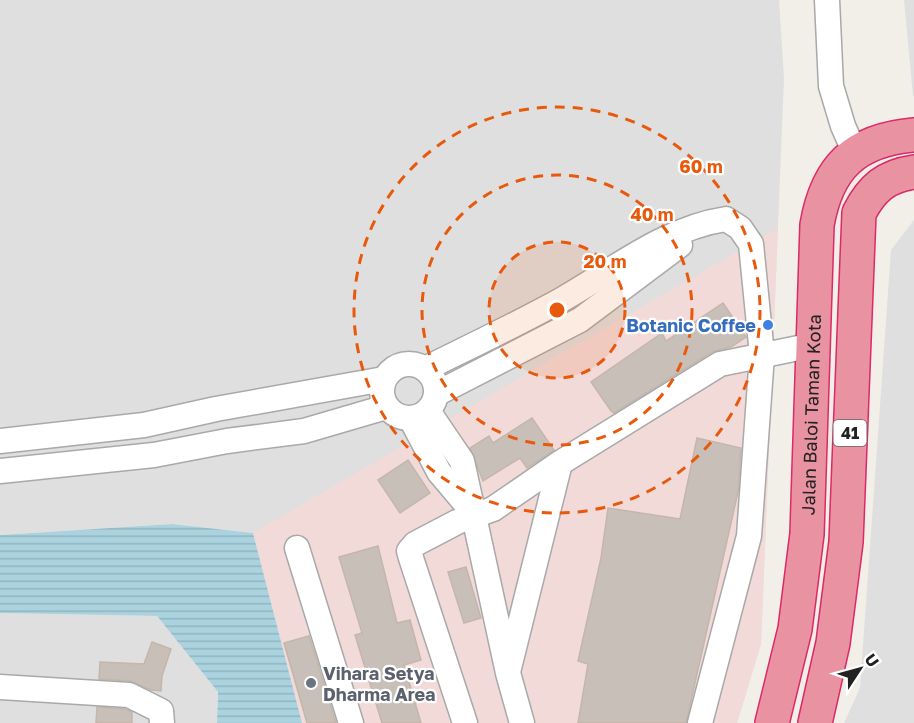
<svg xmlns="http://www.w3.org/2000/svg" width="914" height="723" font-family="'Golos Text',sans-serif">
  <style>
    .residential { fill: #e0dfdf }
    .commercial { fill: #f2dad9 }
    .water { fill: url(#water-rules) }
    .building { fill: #c7bfb8; stroke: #c4b6ab; stroke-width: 1.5 }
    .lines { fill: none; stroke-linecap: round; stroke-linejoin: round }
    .street-casing { stroke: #a9a9a9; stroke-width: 27 }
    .highway-casing { stroke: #dc2a67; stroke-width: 36 }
    .street { stroke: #fff; stroke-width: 24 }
    .highway { stroke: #e892a2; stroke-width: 33 }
    .ring { fill: none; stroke: #e8590c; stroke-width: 3; stroke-dasharray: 10 8 }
    .shop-dot { fill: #3f7fe0; stroke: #fff; stroke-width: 2 }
    .worship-dot { fill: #6b7280; stroke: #fff; stroke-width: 2 }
    .labels { text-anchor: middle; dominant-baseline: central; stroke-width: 4.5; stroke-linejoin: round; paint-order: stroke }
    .shield { fill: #fff; stroke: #646464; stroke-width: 1.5 }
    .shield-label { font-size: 16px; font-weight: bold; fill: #222 }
    .shop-label { font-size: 18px; font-weight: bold; fill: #366cbe; stroke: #fff; text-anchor: end }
    .street-label { font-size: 18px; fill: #222; stroke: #fff }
    .worship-label { font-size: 18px; font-weight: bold; fill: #5b616d; stroke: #fff; text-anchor: start }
    .centre { fill: #e8590c; stroke: #fff; stroke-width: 3 }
    .ring-label { font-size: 18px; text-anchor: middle; font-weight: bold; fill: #e8590c; stroke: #fff; stroke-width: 4.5; stroke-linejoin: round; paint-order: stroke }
  </style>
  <defs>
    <pattern id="water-rules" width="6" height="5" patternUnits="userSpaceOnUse" patternTransform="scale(1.5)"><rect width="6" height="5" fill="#aad3df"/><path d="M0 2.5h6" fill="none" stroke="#92b5bf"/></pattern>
  </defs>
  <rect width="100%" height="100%" fill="#f2efe9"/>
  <g class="residential">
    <polygon points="0,0 779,0 784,78 761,644 737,723 302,723 253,533 172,524 0,535"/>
    <polygon points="904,0 914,0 914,96 913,96"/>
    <polygon points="914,220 914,723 844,723 860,688 891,250"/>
    <polygon points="0,613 157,616 218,692 217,723 0,723"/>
  </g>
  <polygon class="commercial" points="778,228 761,644 737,723 302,723 253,533"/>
  <polygon class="water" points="172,524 253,533 302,723 217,723 218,692 157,616 0,613 0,535"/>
  <g class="building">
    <polygon points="723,303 746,337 731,347 712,352 614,413 611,411 591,382 662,333 666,341"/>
    <polygon points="532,418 554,450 527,468 520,458 483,481 470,448 489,436 493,443"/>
    <polygon points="697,438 741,448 738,492 686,723 578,723 588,664 578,661 601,558 608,508 680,519"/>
    <polygon points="408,460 430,493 400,513 378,480"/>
    <polygon points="378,546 397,623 410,620 421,660 404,665 421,723 382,723 355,635 362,633 339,557"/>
    <polygon points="466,567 481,618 464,623 448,572"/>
    <polygon points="309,636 336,723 307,723 284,643"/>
    <polygon points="152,642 171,649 162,676 161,691 151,690 130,681 99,679 100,662 144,664"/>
    <polygon points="97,707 125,709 132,712 132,723 96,723"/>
  </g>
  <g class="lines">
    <g class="street-casing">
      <g id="street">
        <polyline points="827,0 831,86 843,126 855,153"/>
        <circle cx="409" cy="391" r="27"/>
        <path d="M 425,369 C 471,346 518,324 563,299 C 615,269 666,228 726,219 L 740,228 L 751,244 L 762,355 L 749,536 L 700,723"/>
        <polyline points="436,394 580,320 680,245"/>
        <polyline points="428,411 462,461 508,673 522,723"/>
        <polyline points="411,419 439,472 472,511"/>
        <polyline points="0,441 144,425 216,409 384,379"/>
        <polyline points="0,471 154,455 227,441 304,431 386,407"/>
        <polyline points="297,548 351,723"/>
        <polyline points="509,668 560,463"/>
        <polyline points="0,687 129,695 161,711 162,723"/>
        <polyline points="465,723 411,558 409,551 415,544 457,522 493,509 560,463 720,364 813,345"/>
      </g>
    </g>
    <g class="highway-casing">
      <g id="highway">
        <path id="s1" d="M 772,723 L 795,629 L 807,534 L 817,225 C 827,167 855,140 914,135"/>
        <path d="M 815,723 L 833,643 L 846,542 L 859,213 C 872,188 886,176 914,172"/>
      </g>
    </g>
    <use href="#street" class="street"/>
    <use href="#highway" class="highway"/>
  </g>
  <circle cx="557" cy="310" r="68" fill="#e8590c" fill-opacity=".12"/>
  <g class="ring">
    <circle cx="557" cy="310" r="68"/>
    <circle cx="557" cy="310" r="135"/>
    <circle cx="557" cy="310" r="203"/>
  </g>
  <circle class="shop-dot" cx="768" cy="325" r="6"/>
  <circle class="worship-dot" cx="311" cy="683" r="6"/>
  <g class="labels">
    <rect class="shield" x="833.5" y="420" width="33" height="26" rx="4.5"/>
    <g class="shield-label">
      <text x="850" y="433">41</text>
    </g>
    <g class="shop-label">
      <text x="756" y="325">Botanic Coffee</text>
    </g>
    <g class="street-label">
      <text stroke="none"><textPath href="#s1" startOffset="312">Jalan Baloi Taman Kota</textPath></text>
    </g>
    <g class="worship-label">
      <text x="323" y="673">Vihara Setya<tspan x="323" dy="21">Dharma Area</tspan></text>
    </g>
  </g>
  <circle cx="557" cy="310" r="9" class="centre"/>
  <g class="ring-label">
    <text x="701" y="173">60 m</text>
    <text x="652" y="221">40 m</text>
    <text x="605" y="268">20 m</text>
  </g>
  <g transform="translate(860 669) rotate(54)" stroke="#ffffff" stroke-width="4.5" paint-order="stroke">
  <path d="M0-4.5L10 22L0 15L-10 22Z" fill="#222222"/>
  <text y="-9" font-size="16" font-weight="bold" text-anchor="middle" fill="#222222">U</text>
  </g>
</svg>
